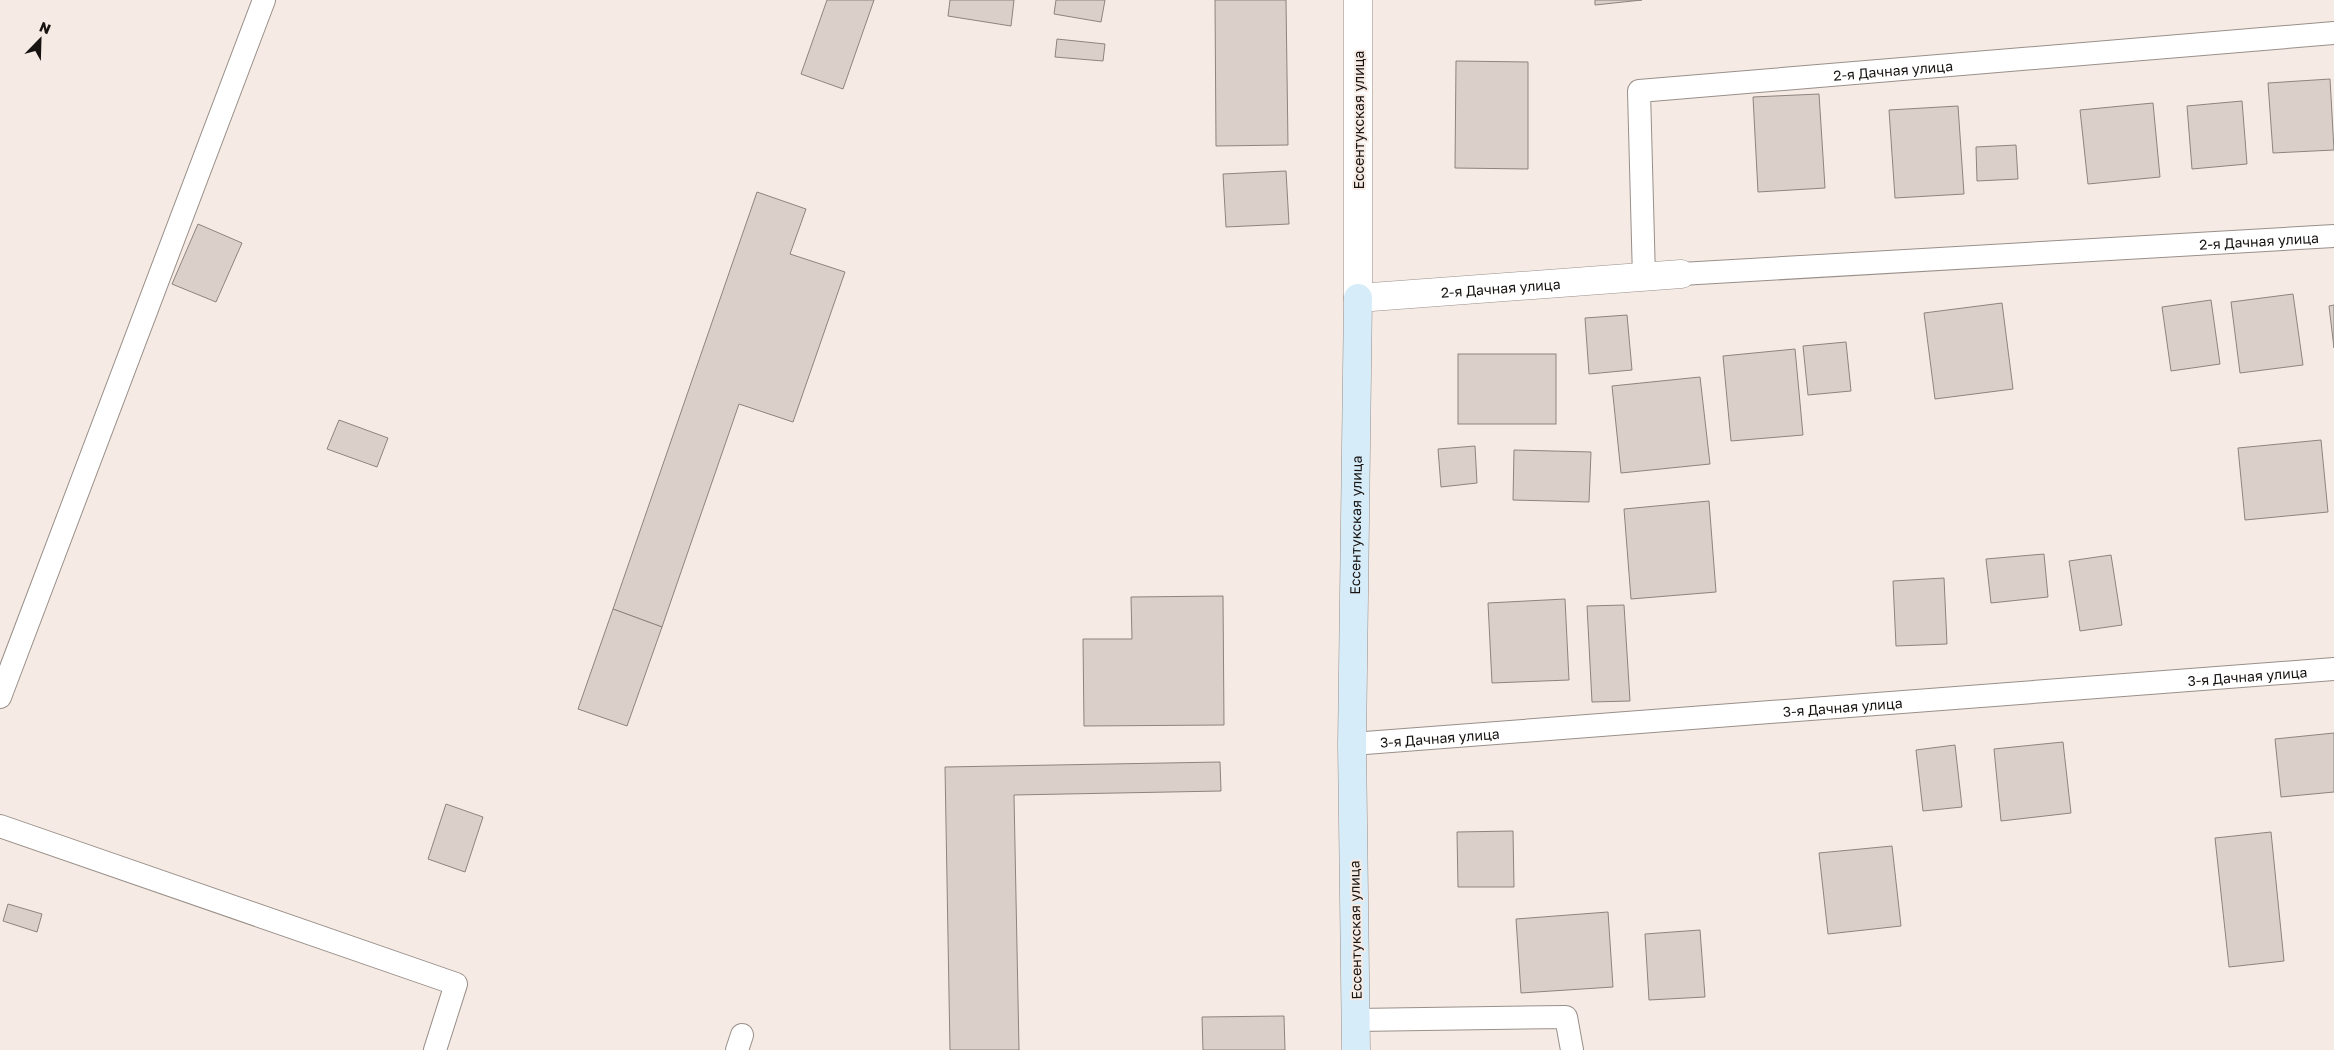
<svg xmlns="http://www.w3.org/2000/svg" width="2334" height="1050" font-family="'Golos Text',sans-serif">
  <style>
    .building { fill: #dbcfc9; stroke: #8e847e }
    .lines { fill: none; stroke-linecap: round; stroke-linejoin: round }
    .lane-casing { stroke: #998f89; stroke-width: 24 }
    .street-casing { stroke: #998f89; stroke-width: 29 }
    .secondary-casing { stroke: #998f89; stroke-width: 29 }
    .lane { stroke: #fff; stroke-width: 22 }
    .street { stroke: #fff; stroke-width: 28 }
    .secondary { stroke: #d7ecf9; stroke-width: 28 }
    .labels { text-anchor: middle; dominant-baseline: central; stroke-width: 4; stroke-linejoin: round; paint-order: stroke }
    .street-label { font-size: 14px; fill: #171311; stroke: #f6eae4 }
  </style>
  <rect width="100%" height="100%" fill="#f6eae4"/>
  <g class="building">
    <polygon points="827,0 874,0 843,89 801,74"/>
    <polygon points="950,0 1014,0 1011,26 948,16"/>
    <polygon points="1056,0 1105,0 1101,22 1054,14"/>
    <polygon points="1215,0 1286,0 1288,145 1216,146"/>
    <polygon points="1595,0 1642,0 1595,5"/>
    <polygon points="1057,39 1105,44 1103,61 1055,57"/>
    <polygon points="1456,61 1528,62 1528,169 1455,168"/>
    <polygon points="2330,79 2334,150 2273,153 2268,83"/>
    <polygon points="1819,94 1825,188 1758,192 1753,97"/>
    <polygon points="2242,101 2247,164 2192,169 2187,106"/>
    <polygon points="2153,103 2160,177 2088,184 2080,110"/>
    <polygon points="1958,106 1964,194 1895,198 1889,110"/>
    <polygon points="2016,145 2018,179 1977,181 1976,147"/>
    <polygon points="1286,171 1289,224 1226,227 1223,174"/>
    <polygon points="757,192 806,209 790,254 845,272 793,422 739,404 662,627 613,609"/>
    <polygon points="198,224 242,243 216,302 172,284"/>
    <polygon points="2293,294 2303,365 2240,373 2231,302"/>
    <polygon points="2211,300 2220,364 2171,371 2162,307"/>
    <polygon points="2002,303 2013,389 1935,399 1924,313"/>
    <polygon points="2334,305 2334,348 2329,306"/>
    <polygon points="1627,315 1632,370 1589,374 1585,318"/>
    <polygon points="1846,342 1851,391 1808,395 1803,346"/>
    <polygon points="1795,349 1803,435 1731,441 1723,356"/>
    <rect x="1458" y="354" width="98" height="70"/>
    <polygon points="1700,377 1710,464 1621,473 1612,386"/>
    <polygon points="339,420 388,438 377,467 327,449"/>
    <polygon points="2321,440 2328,512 2245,520 2238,448"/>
    <polygon points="1475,446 1477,483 1441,487 1438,449"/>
    <polygon points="1514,450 1591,452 1589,502 1513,500"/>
    <polygon points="1709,501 1716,592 1631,599 1624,509"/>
    <polygon points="2044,554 2048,597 1991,603 1986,559"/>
    <polygon points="2111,555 2122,625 2080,631 2069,561"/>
    <polygon points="1944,578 1947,644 1896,646 1893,581"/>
    <polygon points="1223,596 1224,725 1084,726 1083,639 1132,639 1131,597"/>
    <polygon points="1565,599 1569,680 1492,683 1488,603"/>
    <polygon points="1624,605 1630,701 1592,702 1587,606"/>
    <polygon points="613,609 662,627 627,726 578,709"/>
    <polygon points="2334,733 2334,792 2281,797 2275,739"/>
    <polygon points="2063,742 2071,813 2001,821 1994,749"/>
    <polygon points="1955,745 1962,807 1923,811 1916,750"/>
    <polygon points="1220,762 1221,791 1014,795 1019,1050 950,1050 945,767"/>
    <polygon points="446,804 483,817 465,872 428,859"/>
    <polygon points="1513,831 1514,887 1458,887 1457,832"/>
    <polygon points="2271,832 2284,961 2229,967 2215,838"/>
    <polygon points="1892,846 1901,926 1828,934 1819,853"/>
    <polygon points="8,904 42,914 37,932 3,921"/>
    <polygon points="1608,912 1613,987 1521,993 1516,919"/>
    <polygon points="1700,930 1705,997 1649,1000 1645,934"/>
    <polygon points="1284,1016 1285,1050 1203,1050 1202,1017"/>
  </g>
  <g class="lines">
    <g class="lane-casing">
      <g id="lane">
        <path id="s1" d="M 1681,274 L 2334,236"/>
        <path id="s2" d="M 1644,278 L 1639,91 L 2334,33"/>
        <polyline points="0,697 264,0"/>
        <path id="s3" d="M 1352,744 L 2334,669"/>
        <polyline points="0,826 456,984 435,1050"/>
        <polyline points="1356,1020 1566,1017 1572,1050"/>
        <polyline points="737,1050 742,1035"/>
      </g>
    </g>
    <g class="street-casing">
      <g id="street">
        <path id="s4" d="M 1358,0 L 1358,298 L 1681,274"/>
      </g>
    </g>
    <g class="secondary-casing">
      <g id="secondary">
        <path id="s5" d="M 1356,1050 L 1352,744 L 1358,298"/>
      </g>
    </g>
    <use href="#lane" class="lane"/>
    <use href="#street" class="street"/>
    <use href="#secondary" class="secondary"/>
  </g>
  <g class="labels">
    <g class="street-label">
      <text stroke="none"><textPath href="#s2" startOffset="442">2-я Дачная улица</textPath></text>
      <text transform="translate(1358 120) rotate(-90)">Ессентукская улица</text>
      <text stroke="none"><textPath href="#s1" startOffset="579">2-я Дачная улица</textPath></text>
      <text stroke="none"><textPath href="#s4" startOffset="441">2-я Дачная улица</textPath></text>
      <text stroke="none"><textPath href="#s5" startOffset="525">Ессентукская улица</textPath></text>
      <text stroke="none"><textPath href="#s3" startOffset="898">3-я Дачная улица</textPath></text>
      <text stroke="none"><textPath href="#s3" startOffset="492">3-я Дачная улица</textPath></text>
      <text stroke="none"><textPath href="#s3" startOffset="88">3-я Дачная улица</textPath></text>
      <text transform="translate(1355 930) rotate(-91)">Ессентукская улица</text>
    </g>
  </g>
  <g transform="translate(40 40) rotate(23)" stroke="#f6eae4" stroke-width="4" paint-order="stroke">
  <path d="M0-4L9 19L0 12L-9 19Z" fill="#171311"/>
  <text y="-8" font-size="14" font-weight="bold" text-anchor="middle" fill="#171311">N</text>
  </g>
</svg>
